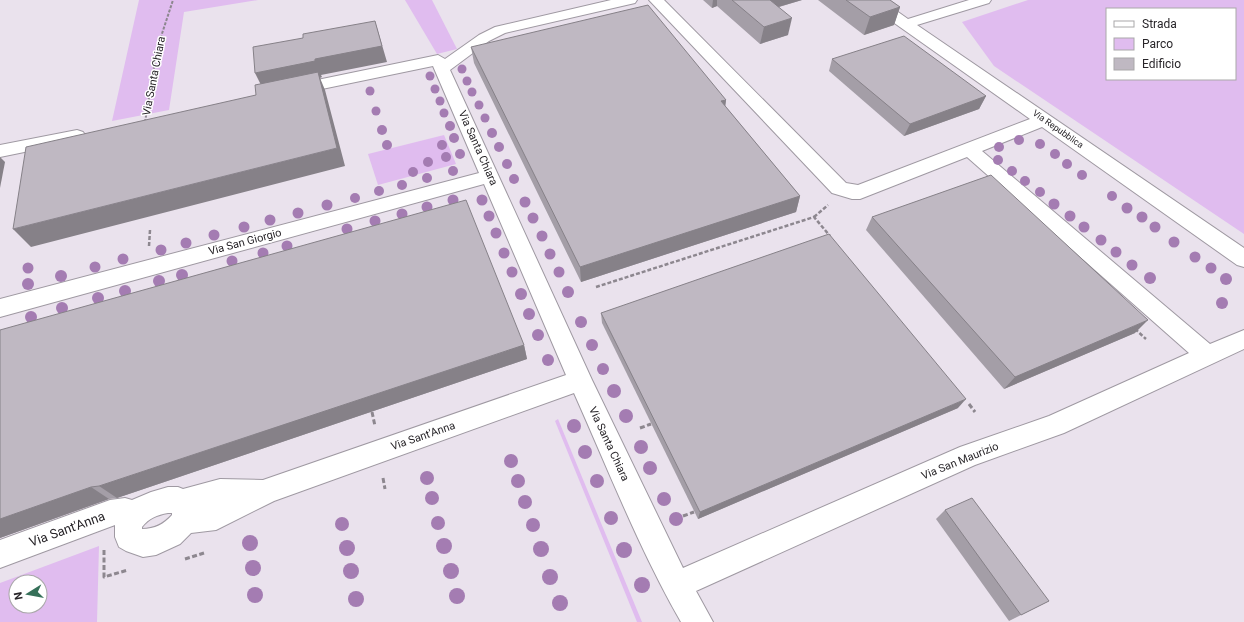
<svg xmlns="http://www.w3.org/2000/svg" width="1244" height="622" font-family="Roboto,sans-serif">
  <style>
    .green { fill: #e0bcef; fill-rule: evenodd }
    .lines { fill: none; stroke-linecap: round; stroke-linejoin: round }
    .minor-casing { stroke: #9f99a2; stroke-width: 2 }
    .path-far2 { stroke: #8d878f; stroke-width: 2; stroke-dasharray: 3 1.5; stroke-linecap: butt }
    .path-far1 { stroke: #8d878f; stroke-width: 2.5; stroke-dasharray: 4 2; stroke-linecap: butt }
    .path { stroke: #8d878f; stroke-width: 3; stroke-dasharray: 5 2.5; stroke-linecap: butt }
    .minor { fill: #fff; fill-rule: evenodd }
    .tree { fill: #a47cb2 }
    .wall { fill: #a49ea7 }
    .shaded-wall { fill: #868188 }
    .building { fill: #bfb8c2; stroke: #868188 }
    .labels { text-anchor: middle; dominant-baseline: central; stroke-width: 3; stroke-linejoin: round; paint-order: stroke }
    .far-street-label { font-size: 9px; fill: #282529; stroke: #fff }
    .street-label { font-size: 11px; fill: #282529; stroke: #fff }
    .near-street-label { font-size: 13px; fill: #282529; stroke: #fff }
  </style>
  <rect width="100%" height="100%" fill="#eae2ed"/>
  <g class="green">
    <polygon points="139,0 258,0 184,12 169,110 112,121"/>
    <polygon points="405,0 432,0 457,49 437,54"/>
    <path d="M 1028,0 L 1244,0 L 1244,234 L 994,66 L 962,22 ZM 1107,9 L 1235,9 L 1235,79 L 1107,79 Z"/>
    <polygon points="444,135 456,164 378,185 368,154"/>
    <polygon points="558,419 642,622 637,622 555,421"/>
    <path d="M 99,546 L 97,622 L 0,622 L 0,583 ZM 16,582 L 40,582 L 40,606 L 16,606 Z"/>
  </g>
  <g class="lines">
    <g class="minor-casing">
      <g id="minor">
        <path d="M 611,0 L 637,0 L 635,3 L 505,33 L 489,41 L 450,70 L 592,380 L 683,568 L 960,447 L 1049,416 L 1189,353 L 967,157 L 860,199 L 852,199 L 832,193 L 649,0 L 664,0 L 846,183 L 858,185 L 1030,119 L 866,3 L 864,0 L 881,0 L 908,19 L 969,0 L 991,0 L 989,3 L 917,25 L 1244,248 L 1244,267 L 1237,265 L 1042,127 L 982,151 L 1210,344 L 1244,330 L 1244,349 L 1064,433 L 975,465 L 696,591 L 713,622 L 681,622 C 639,549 608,469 574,393 L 274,501 L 216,530 L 191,533 L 180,544 L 156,555 L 143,557 L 126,551 L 119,547 L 115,537 L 115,525 L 0,568 L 0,540 L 110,500 L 125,498 L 132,500 L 151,492 L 168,487 L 178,487 L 183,489 L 220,479 L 263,480 L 566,375 L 484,184 L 0,317 L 0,299 L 479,173 L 433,66 L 293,95 L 287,94 L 285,90 L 287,86 L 293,85 L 438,55 L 445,59 L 479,35 L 495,27 ZM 168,513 L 172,513 L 172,515 C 164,524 155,529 142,529 L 142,527 C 149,518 157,515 168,513 Z"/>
        <polygon points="77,130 83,132 86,136 83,140 0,157 0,145"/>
      </g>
    </g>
    <polyline class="path-far2" points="145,122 157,49 173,0"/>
    <g class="path-far1">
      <polyline points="814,217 828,205"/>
      <polyline points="149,246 150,230"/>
      <polyline points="596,287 814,217 830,236"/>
      <polyline points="1135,329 1146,339"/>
    </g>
    <g class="path">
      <polyline points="969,404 975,412"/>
      <polyline points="372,412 375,426"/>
      <polyline points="640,428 651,424"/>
      <polyline points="383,478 385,489"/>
      <polyline points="683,516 694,512"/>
      <polyline points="104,550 104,577 128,570"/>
      <polyline points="185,559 204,553"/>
    </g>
    <use href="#minor" class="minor"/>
  </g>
  <g class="tree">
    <circle cx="462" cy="69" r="4.5"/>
    <circle cx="430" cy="76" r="4.5"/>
    <circle cx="467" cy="81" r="4.5"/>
    <circle cx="435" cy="89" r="4.5"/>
    <circle cx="370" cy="91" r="4.5"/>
    <circle cx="472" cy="92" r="4.5"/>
    <circle cx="440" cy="101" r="4.5"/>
    <circle cx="479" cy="105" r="4.5"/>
    <circle cx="376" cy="111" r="4.5"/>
    <circle cx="444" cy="113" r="4.5"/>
    <circle cx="485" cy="118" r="4.5"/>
    <circle cx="450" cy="126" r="5"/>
    <circle cx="382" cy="130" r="5"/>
    <circle cx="492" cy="133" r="5"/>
    <circle cx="454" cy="138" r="5"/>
    <circle cx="1019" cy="140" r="5"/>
    <circle cx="1040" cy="144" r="5"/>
    <circle cx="387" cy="145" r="5"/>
    <circle cx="442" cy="145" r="5"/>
    <circle cx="499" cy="147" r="5"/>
    <circle cx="999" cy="147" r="5"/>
    <circle cx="460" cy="154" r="5"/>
    <circle cx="1055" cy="154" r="5"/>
    <circle cx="446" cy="157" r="5"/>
    <circle cx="998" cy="160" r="5"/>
    <circle cx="428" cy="162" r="5"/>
    <circle cx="507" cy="164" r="5"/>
    <circle cx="1067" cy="164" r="5"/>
    <circle cx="453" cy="171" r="5"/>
    <circle cx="1012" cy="171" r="5"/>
    <circle cx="413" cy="172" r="5"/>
    <circle cx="1082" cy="175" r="5"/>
    <circle cx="427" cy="178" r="5"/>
    <circle cx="514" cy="179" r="5"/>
    <circle cx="1025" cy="181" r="5"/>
    <circle cx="402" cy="185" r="5"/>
    <circle cx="379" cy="191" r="5"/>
    <circle cx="1040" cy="192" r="5"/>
    <circle cx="1112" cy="196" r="5"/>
    <circle cx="355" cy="198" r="5"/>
    <circle cx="453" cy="200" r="5.5"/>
    <circle cx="482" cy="200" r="5.5"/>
    <circle cx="525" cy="202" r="5.5"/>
    <circle cx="1054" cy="204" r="5.5"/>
    <circle cx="327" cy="205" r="5.5"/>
    <circle cx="427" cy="207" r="5.5"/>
    <circle cx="1127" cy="208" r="5.5"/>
    <circle cx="298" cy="213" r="5.5"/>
    <circle cx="402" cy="214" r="5.5"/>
    <circle cx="489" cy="216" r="5.5"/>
    <circle cx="1070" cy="216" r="5.5"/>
    <circle cx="1142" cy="217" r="5.5"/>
    <circle cx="533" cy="218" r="5.5"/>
    <circle cx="270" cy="220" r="5.5"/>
    <circle cx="375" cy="221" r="5.5"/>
    <circle cx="244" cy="227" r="5.5"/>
    <circle cx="1084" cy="227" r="5.5"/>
    <circle cx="1155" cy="227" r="5.5"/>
    <circle cx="347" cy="229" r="5.5"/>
    <circle cx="496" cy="233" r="5.5"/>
    <circle cx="214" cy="235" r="5.5"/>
    <circle cx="542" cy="236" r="5.5"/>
    <circle cx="1101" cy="240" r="5.5"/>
    <circle cx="1174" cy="242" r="5.5"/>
    <circle cx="186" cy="243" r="5.5"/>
    <circle cx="287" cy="246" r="5.5"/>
    <circle cx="161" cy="250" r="5.5"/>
    <circle cx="1116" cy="252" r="5.5"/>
    <circle cx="263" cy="253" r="5.5"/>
    <circle cx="504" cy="253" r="5.5"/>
    <circle cx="550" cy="254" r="5.5"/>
    <circle cx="1195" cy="257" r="5.5"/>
    <circle cx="123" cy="259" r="5.5"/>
    <circle cx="232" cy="261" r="5.5"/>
    <circle cx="1132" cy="265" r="5.5"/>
    <circle cx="95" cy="267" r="5.5"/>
    <circle cx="28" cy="268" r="5.5"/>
    <circle cx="1211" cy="268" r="5.5"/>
    <circle cx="512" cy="272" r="5.5"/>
    <circle cx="559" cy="272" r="5.5"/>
    <circle cx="182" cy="275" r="6"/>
    <circle cx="61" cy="276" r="6"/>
    <circle cx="1150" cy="278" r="6"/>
    <circle cx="1226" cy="279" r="6"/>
    <circle cx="159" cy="281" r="6"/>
    <circle cx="28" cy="284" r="6"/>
    <circle cx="125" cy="291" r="6"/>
    <circle cx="568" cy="292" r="6"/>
    <circle cx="521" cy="294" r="6"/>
    <circle cx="98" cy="298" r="6"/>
    <circle cx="1222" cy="303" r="6"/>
    <circle cx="62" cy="308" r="6"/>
    <circle cx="529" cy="314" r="6"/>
    <circle cx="31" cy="317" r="6"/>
    <circle cx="581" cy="322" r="6"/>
    <circle cx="538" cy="335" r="6"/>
    <circle cx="592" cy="345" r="6"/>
    <circle cx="548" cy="360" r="6"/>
    <circle cx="603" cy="369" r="6"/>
    <circle cx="614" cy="391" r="7"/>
    <circle cx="626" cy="416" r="7"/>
    <circle cx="574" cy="426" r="7"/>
    <circle cx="641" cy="447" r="7"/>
    <circle cx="585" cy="452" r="7"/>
    <circle cx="511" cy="461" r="7"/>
    <circle cx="650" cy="468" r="7"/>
    <circle cx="427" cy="478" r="7"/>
    <circle cx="518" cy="481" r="7"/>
    <circle cx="597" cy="481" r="7"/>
    <circle cx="432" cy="498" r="7"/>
    <circle cx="664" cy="499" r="7"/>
    <circle cx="525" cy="502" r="7"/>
    <circle cx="611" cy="518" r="7"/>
    <circle cx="676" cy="519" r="7"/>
    <circle cx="438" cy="523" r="7"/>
    <circle cx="342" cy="524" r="7"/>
    <circle cx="533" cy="525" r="7"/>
    <circle cx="250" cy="543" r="8"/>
    <circle cx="444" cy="546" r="8"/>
    <circle cx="347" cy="548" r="8"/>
    <circle cx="541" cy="549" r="8"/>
    <circle cx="624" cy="550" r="8"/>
    <circle cx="253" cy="568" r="8"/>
    <circle cx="351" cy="571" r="8"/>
    <circle cx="451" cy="571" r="8"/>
    <circle cx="550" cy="577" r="8"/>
    <circle cx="642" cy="585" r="8"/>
    <circle cx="255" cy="595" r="8"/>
    <circle cx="457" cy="596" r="8"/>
    <circle cx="356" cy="599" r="8"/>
    <circle cx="560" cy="603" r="8"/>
  </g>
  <g class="wall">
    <polygon points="703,0 802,0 779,7 788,35 760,44 717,6 712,8"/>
    <polygon points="818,0 890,0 900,7 894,25 864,35"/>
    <polygon points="471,47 726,100 725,106 800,196 796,212 581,282 474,63"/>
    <polygon points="832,59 986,96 979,109 904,136 829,71"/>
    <polygon points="872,217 1135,333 1004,389 866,230"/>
    <polygon points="601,313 958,408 698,519 602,323"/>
    <polygon points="0,330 524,345 527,359 117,498 109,499 0,538"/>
    <polygon points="945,510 1049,601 1009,621 936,519"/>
  </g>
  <g class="shaded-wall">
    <polygon points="713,0 717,0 717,6 712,8"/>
    <polygon points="763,0 802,0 761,12"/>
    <polygon points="900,7 894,25 864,35 870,17"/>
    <polygon points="792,18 788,35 760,44 764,27"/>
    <polygon points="375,21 387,62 321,75 322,77 320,78 325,90 345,166 31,247 13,229 337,148 263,89 255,73 315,59"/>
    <polygon points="986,96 979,109 904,136 910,124"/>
    <polygon points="726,100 724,116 721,101"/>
    <polygon points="0,157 5,162 0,188"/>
    <polygon points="800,196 796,212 581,282 580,267"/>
    <polygon points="1148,320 1135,333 1004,389 1015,377"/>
    <polygon points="524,345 527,359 117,498 99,486"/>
    <polygon points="966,399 958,408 698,519 700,512"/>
    <polygon points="91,487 109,499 0,538 0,519"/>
  </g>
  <g class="building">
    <polygon points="732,0 770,0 792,18 764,27"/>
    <polygon points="846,0 890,0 900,7 870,17"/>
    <polygon points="648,5 726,100 721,101 800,196 580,267 471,47"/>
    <polygon points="375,21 382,46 315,59 315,61 255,73 253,47 303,38 303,34"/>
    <polygon points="904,36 986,96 910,124 832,59"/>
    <polygon points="318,72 337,148 13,229 26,147 256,95 255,85"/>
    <polygon points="991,175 1148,320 1015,377 872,217"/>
    <polygon points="466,200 524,345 99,486 91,487 0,519 0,330"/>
    <polygon points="829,234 966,399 700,512 601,313"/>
    <polygon points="972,498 1049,601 1021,615 945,510"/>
  </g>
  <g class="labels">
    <g class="far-street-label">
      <text transform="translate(1058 129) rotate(35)">Via Repubblica</text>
    </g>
    <g class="street-label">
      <text transform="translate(154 76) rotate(-79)">Via Santa Chiara</text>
      <text transform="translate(478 148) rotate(66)">Via Santa Chiara</text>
      <text transform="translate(245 242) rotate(-15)">Via San Giorgio</text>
      <text transform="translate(423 436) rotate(-19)">Via Sant'Anna</text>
      <text transform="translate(609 444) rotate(65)">Via Santa Chiara</text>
      <text transform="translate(960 461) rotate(-22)">Via San Maurizio</text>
    </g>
    <g class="near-street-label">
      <text transform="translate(67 529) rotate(-20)">Via Sant'Anna</text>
    </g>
  </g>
  <rect x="1106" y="8" width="130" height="72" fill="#ffffff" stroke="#a9a8a9"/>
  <rect x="1114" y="21" width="20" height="6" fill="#ffffff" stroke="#a9a8a9"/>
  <text x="1142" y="28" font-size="12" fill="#282529">Strada</text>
  <rect x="1114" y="38" width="20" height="12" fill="#e0bcef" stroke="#a9a8a9"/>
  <text x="1142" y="48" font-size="12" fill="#282529">Parco</text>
  <rect x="1114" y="58" width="20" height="12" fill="#bfb8c2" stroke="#a9a8a9"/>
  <text x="1142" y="68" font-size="12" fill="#282529">Edificio</text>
  <g transform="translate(28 594) rotate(259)"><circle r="19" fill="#ffffff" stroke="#a9a8a9"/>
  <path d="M0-3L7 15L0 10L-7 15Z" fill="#357059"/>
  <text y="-6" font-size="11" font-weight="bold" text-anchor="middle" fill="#282529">N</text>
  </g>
</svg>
